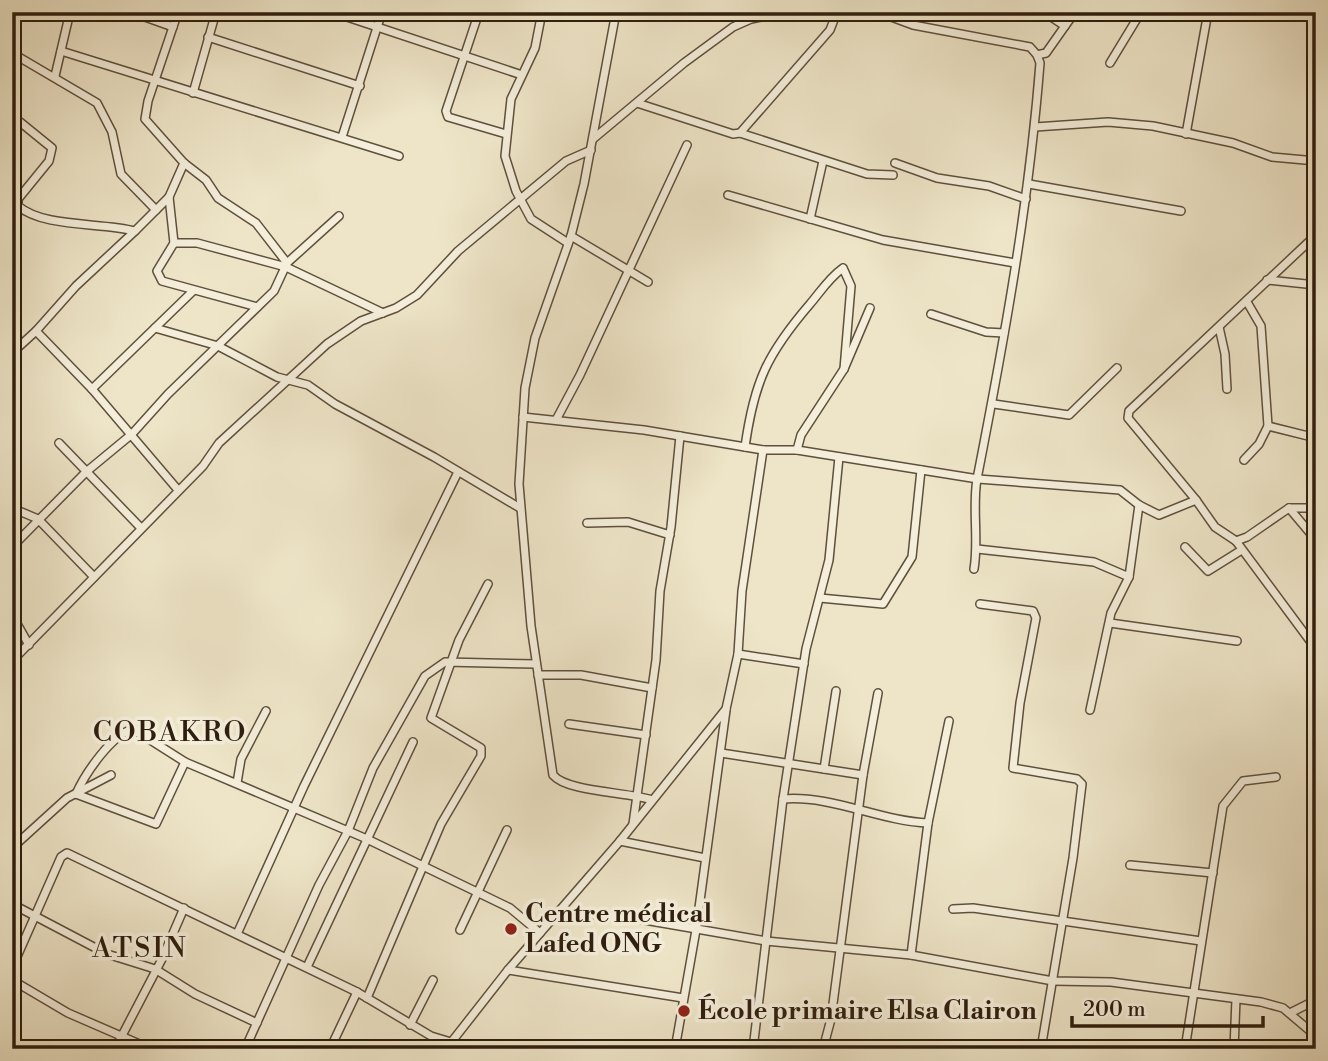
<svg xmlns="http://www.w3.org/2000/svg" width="1328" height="1061" font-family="'Libre Bodoni',serif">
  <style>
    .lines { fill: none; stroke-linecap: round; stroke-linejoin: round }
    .minor-casing { stroke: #5f503c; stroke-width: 10 }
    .minor { stroke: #f4eedb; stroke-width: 7 }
    .poi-dot { fill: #8f2418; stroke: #f4eedb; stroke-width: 2.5 }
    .labels { text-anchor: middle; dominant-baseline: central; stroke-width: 7; stroke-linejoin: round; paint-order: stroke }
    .poi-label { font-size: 26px; font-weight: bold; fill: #2f1e0e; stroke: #f4eedb; text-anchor: start }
    .neighbourhood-label { font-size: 28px; letter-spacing: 2px; fill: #2f1e0e; stroke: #f4eedb }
  </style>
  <rect width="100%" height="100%" fill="#eee5c8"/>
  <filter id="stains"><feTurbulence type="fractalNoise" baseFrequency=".00286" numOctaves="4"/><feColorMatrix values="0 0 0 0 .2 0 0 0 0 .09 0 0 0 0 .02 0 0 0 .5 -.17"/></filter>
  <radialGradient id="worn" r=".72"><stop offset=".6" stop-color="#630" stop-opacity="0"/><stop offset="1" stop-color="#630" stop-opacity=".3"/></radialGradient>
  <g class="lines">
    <g class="minor-casing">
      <g id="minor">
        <polyline points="131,12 173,27"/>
        <polyline points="178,12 148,101 145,119 184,163 206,180 218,198 256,223 287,263"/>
        <polyline points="332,12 522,75"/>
        <polyline points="479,12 446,111 448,117 506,134"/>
        <polyline points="542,12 535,48 511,99 505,156 516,191 531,219 568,243"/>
        <path d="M 616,12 L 584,184 L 571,236 L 535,338 L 525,388 L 519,484 L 531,626 L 553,775 C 567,792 628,792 652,800"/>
        <path d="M 878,12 L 913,25 L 1030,47 L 1037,55 L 1040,63 C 1029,204 1004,341 977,479 C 972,508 979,540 974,569"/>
        <polyline points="1192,12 1207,19"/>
        <polyline points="1065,26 1075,12"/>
        <polyline points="208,37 360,86"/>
        <polyline points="61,51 399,156"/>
        <polyline points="12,53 97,103 112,132 121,174 156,210"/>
        <polyline points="1037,55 1046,53 1065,26 1044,12"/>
        <polyline points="1110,63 1141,12"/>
        <polyline points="55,76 70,12"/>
        <polyline points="193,93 216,12"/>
        <polyline points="637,103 733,134 740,133 830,30 837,12"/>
        <path d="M 12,127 L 20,122 L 52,148 L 49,161 L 18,199 L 18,206 C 44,228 101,222 135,231 L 169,197 L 174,243 L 197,243 L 286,267 L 383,313"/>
        <polyline points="1035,127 1108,122 1153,126 1233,143 1272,157 1316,161"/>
        <polyline points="740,133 867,174 893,175"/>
        <polyline points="1186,134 1208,12"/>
        <polyline points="342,137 382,12"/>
        <polyline points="593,139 684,63 733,27 751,19 786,12"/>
        <polyline points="895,163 937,178 989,186 1026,199"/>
        <polyline points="1029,184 1181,211"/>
        <polyline points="728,195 883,240 1015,263"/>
        <polyline points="169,197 184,163"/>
        <polyline points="810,219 823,161"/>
        <polyline points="571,236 648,282"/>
        <polyline points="174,243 157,271 162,281 257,307"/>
        <polyline points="1267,280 1316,285"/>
        <polyline points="1247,302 1261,326 1268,426"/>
        <polyline points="931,314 986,332 1004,333"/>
        <polyline points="1219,327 1225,354 1227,389"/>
        <polyline points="155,328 218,346 277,377 308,385 335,404 434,457 520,508"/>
        <polyline points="36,331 76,286 135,231"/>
        <polyline points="12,353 36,331 92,389 178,490"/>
        <polyline points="92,389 193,291"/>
        <polyline points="994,404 1069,415 1117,368"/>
        <polyline points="523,417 644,430 763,450 797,450 978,479 1120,490 1139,505 1159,515 1196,500 1215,527 1236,541 1247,537 1289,508 1316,508"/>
        <polyline points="556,420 580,375 687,145"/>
        <polyline points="59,443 140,527"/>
        <path d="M 745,447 C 754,382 767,354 810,304 C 821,291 829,278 843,268 L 851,286 L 844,369"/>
        <polyline points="797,450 801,435 844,369 870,308"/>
        <polyline points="1244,460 1259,444 1268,426 1316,438"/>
        <polyline points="1196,500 1128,418 1129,411 1316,235"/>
        <polyline points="12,508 38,519 94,577"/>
        <polyline points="1289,508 1316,540"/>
        <polyline points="587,523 628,522 670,535"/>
        <polyline points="1236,541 1316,649"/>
        <polyline points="12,547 86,472 132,434 168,394 274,291 287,263 339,216"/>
        <polyline points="1185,547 1208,571 1240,551"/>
        <polyline points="977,549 1094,562 1129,577 1139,505"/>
        <polyline points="820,598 883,604 912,557 921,470"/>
        <polyline points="980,604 1033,611 1036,618 1020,703 1013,768 1077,779 1082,784 1073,858 1041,1049"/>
        <polyline points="12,615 29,645"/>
        <polyline points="1110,623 1237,641"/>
        <polyline points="738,654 804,664"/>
        <polyline points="12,661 203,466 219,443 327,344 361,321 396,308 417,295 458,251 566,161 591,150"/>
        <polyline points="538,675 581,675 652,688"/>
        <polyline points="1090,710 1111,613 1129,577"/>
        <polyline points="569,724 646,735"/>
        <polyline points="721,753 863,775"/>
        <polyline points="824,769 836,691"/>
        <polyline points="237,783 241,759 266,711"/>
        <path d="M 76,794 C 85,774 111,735 133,729 L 185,762 L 367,839 L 510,908 L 540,933"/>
        <polyline points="76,794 156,824 185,762"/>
        <path d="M 783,799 C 833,795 879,821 928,823"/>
        <polyline points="633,824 656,660 660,591 671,527 680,436"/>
        <polyline points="620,841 705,858"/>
        <polyline points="12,848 67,798 111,775"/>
        <polyline points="1130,865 1213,873"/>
        <polyline points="12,904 107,954 155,969 195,994 257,1023"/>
        <polyline points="953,909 973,908 1201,941"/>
        <polyline points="555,917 578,914 633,918 766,941 911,955 1053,981 1111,982 1261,1002 1283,1008 1316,1036"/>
        <polyline points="460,930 507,830"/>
        <polyline points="237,934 304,786 458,472"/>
        <polyline points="911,955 928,823 949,721"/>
        <polyline points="307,967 413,742"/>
        <polyline points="12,968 61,857 67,853 357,992 431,1036 474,1049"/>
        <polyline points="508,970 683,998"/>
        <polyline points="12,980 68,1013 151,1049"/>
        <polyline points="367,998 441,824 481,756 481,748 431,718 459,640 488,584"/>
        <polyline points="1290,1013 1316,1000"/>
        <polyline points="410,1025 433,980"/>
        <polyline points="115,1049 162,959 184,908"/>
        <polyline points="245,1049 319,885 348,831 373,768 425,676 445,662 536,664"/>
        <polyline points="330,1049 357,992"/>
        <polyline points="446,1049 508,970 620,841 726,709 738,654 742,591 763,450"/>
        <polyline points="675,1049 696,930 726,710"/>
        <polyline points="753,1049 783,799 806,649 829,560 839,457"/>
        <polyline points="823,1049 831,1019 863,775 878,693"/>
        <polyline points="1185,1049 1223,806 1243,781 1276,777"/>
        <polyline points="1234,1049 1236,999"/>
      </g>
    </g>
    <use href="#minor" class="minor"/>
  </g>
  <g class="poi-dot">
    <circle cx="511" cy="929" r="7"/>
    <circle cx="684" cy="1011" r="7"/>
  </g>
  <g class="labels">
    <g class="poi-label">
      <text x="525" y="914">Centre médical<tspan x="525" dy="30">Lafed ONG</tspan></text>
      <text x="698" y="1011">École primaire Elsa Clairon</text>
    </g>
    <g class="neighbourhood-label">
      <text x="170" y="732">COBAKRO</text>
      <text x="140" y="948">ATSIN</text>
    </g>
  </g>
  <rect width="1328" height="1061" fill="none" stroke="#eee5c8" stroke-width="42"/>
  <rect x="14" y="14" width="1300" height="1033" fill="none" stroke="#2f1e0e" stroke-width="3.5"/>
  <rect x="21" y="21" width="1286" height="1019" fill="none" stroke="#2f1e0e" stroke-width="2"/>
  <path d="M1072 1016v10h191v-10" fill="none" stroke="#2f1e0e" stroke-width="3.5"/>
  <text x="1083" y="1016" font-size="21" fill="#2f1e0e" stroke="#f4eedb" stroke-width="5" paint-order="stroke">200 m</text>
  <rect width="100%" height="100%" filter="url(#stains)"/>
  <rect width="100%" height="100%" fill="url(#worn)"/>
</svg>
